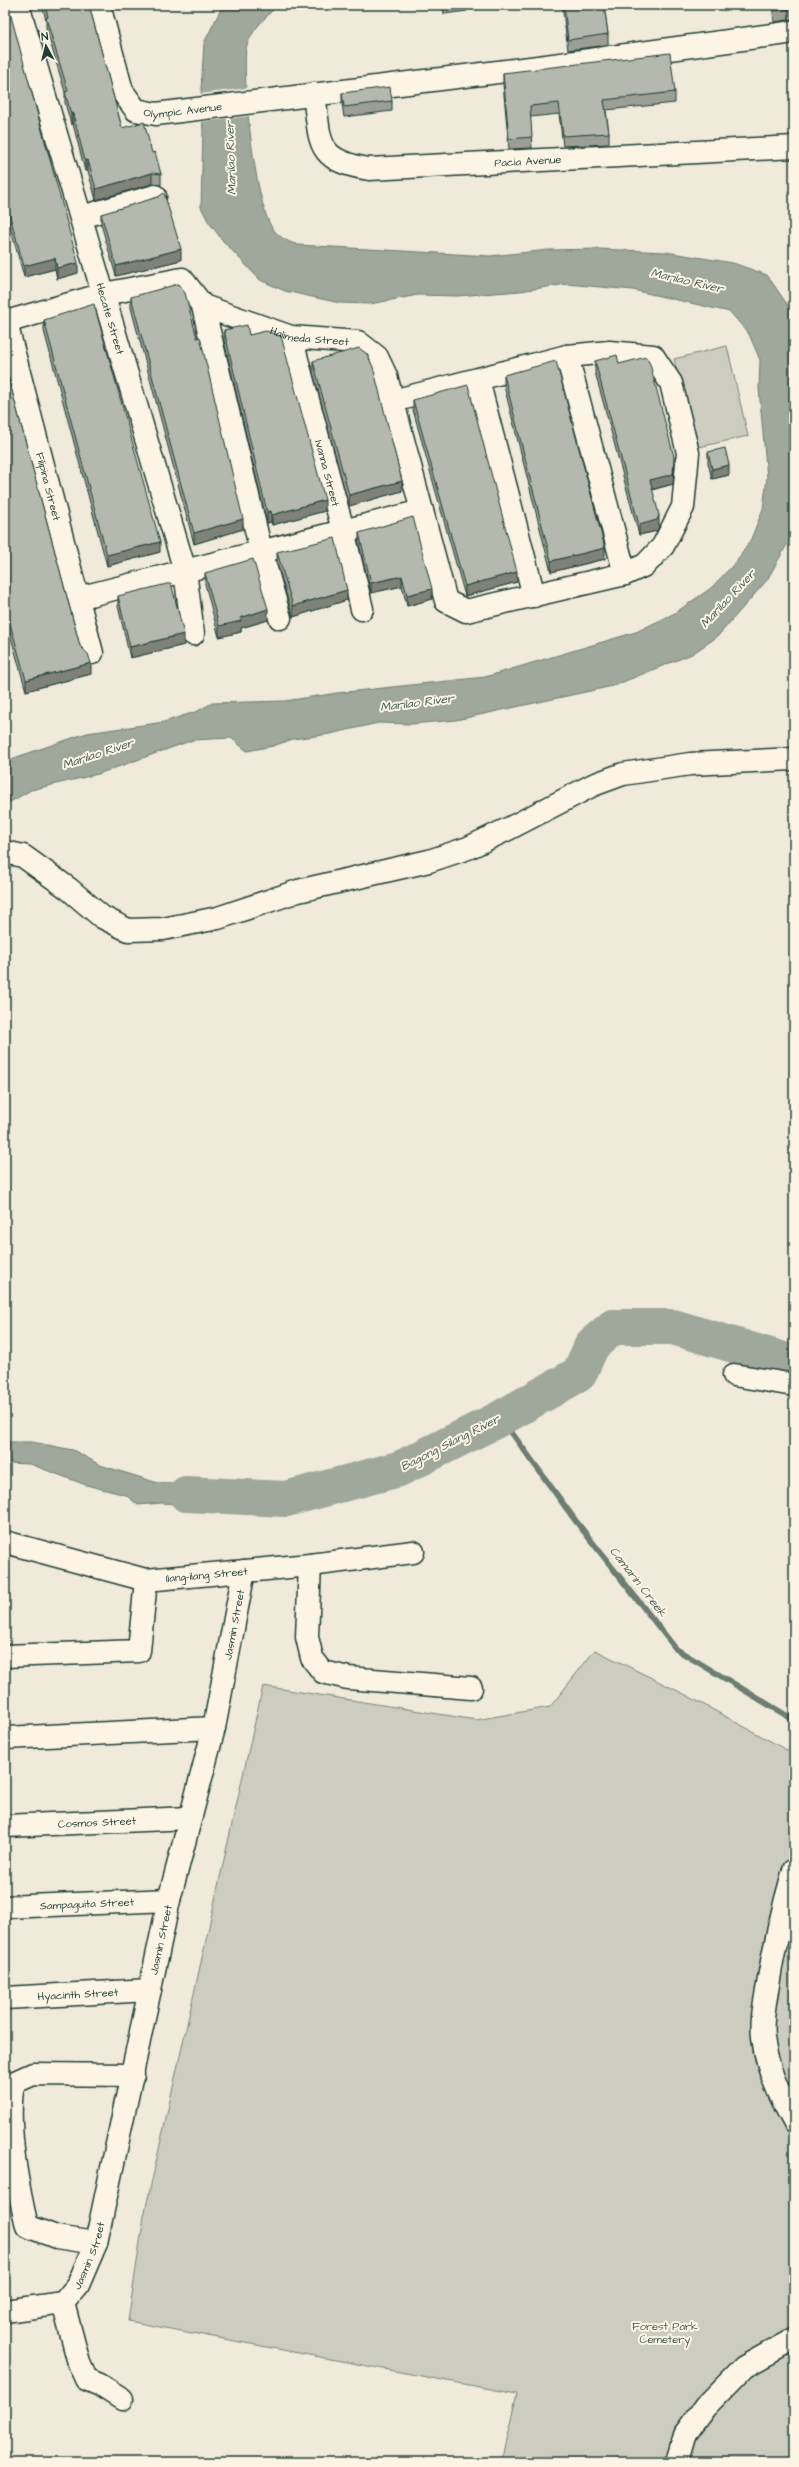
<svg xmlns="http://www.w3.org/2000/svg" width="799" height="2467" font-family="'Architects Daughter',sans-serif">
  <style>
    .green { fill: #cccdbf; stroke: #76857a }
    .water { fill: #9fa89a; stroke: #6c7d71 }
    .pier { fill: #efeada }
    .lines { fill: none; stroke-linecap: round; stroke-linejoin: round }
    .stream { stroke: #6c7d71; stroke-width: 6 }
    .river { stroke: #9fa89a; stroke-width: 36 }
    .minor-casing { stroke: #1f3d34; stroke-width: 25 }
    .minor { stroke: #fcf5e5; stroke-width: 22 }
    .wall { fill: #9c9f95; stroke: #1f3d34 }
    .shaded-wall { fill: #7f8279; stroke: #1f3d34 }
    .building { fill: #b5b9ad; stroke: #1f3d34 }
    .labels { text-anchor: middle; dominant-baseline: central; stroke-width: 4; stroke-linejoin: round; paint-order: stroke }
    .street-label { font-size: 11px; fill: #1f3d34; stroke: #fcf5e5 }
    .park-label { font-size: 11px; fill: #425a50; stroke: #fcf5e5 }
    .water-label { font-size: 12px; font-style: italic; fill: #455d53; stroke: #fcf5e5 }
  </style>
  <rect width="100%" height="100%" fill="#efeada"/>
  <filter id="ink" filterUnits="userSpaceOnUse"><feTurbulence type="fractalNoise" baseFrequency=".025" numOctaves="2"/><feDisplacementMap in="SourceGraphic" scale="8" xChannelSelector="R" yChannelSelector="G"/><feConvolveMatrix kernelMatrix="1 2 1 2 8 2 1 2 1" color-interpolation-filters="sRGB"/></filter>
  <g filter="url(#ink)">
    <g class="green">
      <polygon points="727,346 748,436 695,448 674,359"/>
      <polygon points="595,1650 686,1695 794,1754 794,2462 501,2462 517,2394 128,2321 144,2216 263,1686 476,1720 550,1707"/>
    </g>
    <g class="water">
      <path d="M 223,5 L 278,5 C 267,16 249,32 246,49 C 242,82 255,199 271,226 C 278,237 286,241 298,245 L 490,256 L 549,250 L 599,249 L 666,252 L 733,263 L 767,275 L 789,307 L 794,333 L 794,532 L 767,580 L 717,637 L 692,654 L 613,686 L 456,720 L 411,724 L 378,723 L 330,734 L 293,739 L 273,746 L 247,751 L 231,738 L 193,740 L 98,774 L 31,790 L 5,805 L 5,761 L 87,733 L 164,722 L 198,711 L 212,703 L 285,701 L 337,693 L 485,677 L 636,632 L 675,613 L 711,588 L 736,562 L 751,539 L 763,509 L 767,478 L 759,389 L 760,360 L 749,334 L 730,312 L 633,290 L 567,284 L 520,291 L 457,296 L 418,295 L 370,304 L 340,303 L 285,291 L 260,280 L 223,241 L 208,221 L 201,207 L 203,131 L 201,89 L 204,43 Z"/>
      <polygon points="5,1442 32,1442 73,1450 100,1465 158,1483 211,1482 236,1486 234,1508 162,1503 138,1505 126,1495 86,1485 30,1464 5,1463"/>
    </g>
    <polygon class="pier" points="248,88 251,116 201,122 199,94"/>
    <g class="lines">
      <g class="stream">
        <polyline points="779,1358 793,1375"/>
        <polyline points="501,1418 575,1520 676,1649 794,1720"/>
      </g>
      <polyline class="river" points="186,1494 286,1499 399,1469 501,1418 579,1374 592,1345 613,1327 673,1327 794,1363"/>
      <g class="minor-casing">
        <g id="minor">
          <path id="s1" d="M 18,5 L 185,571 L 193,634"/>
          <path id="s2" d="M 99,5 L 122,91 L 136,110 L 156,114 L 546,66 L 794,32"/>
          <path id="s3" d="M 314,94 C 321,142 314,160 369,169 L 794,147"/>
          <polyline points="81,217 155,196"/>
          <polyline points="203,306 261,551 280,618"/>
          <path id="s4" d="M 5,319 L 92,653"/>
          <path id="s5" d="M 6,322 L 104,294 L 182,279 L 203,306 L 291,337 L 358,342 L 377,357 L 386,376 L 446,601 L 466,611 L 625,574 L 645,565 L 663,546 L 683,507 L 688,453 L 671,383 L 653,356 L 609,352 L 567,356 L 393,401"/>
          <path id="s6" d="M 291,337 L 343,530 L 362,609"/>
          <polyline points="567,356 625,574"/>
          <polyline points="478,380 534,596"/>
          <polyline points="78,598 422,511"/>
          <polyline points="5,852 23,856 69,889 102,917 128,930 163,929 218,918 298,891 429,861 468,848 510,828 593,785 623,774 690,764 794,759"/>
          <polyline points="734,1375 794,1385"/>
          <path id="s7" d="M 5,1542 L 146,1580 L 310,1565 L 413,1552"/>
          <polyline points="310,1565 307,1637 312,1658 323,1672 348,1678 471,1688"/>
          <polyline points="5,1656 139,1651 146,1580"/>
          <polyline points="5,1738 214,1728"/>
          <path id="s8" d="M 5,1826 L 190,1818"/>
          <path d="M 794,1870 C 783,1908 774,1946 768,1985 C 765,2002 761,2020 763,2037 C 766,2066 780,2097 794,2122"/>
          <path id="s9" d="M 5,1907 L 169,1900"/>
          <path id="s10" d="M 5,1998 L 150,1990"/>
          <path d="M 96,2243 L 56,2237 L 27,2226 C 17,2184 6,2125 13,2083 L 33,2074 L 133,2075"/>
          <path id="s11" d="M 63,2303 L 78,2285 L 96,2243 L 169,1900 L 214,1728 L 244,1571"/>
          <polyline points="63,2303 79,2363 86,2379 100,2385 122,2399"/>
          <polyline points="5,2311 63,2303"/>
          <polyline points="677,2462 685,2434 705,2407 744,2367 794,2339"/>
        </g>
      </g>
      <use href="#minor" class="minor"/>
    </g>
    <g class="wall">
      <polygon points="5,5 78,273 57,279 55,269 24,277 5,209"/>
      <polygon points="42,5 89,5 122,128 152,153 161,174 161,185 152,184 96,200 88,171 85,171 73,124 71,124 65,103 65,92 46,28 46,20"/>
      <polygon points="443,5 467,5 467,11 444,14"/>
      <polygon points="562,5 604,5 608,34 608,45 568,50"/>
      <polygon points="772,5 794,5 794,19 774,22"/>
      <polygon points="503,73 675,92 675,103 606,110 609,133 609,144 563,146 559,114 530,117 532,148 509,149 503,84"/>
      <polygon points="342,93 392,101 392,111 344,117 342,104"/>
      <polygon points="101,214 181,260 116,276 101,224"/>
      <polygon points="131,297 243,529 194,544 131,308"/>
      <polygon points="44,320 160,552 107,566 44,331"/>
      <polygon points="224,330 249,335 325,511 272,525 271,522 267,523 224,341"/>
      <polygon points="313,361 402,491 349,506 313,372"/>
      <polygon points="595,361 619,364 674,468 673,484 652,490 659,526 657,531 639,535 595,372"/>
      <polygon points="5,365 80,646 91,674 26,691 5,616"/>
      <polygon points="504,375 605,559 551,572 504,386"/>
      <polygon points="413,400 517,582 465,596 413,410"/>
      <polygon points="708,452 729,475 712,479 708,463"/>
      <polygon points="359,533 432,599 407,606 402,586 371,593 359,544"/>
      <polygon points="277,552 347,600 293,617 277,563"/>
      <polygon points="205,573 268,620 241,628 241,632 219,637 205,584"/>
      <polygon points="118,596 184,645 130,658 118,606"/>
    </g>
    <g class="shaded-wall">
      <polygon points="73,113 73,124 71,124 71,114"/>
      <polygon points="88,160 88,171 85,171 85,161"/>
      <polygon points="152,173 152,184 96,200 96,189"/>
      <polygon points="181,249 181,260 116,276 116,266"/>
      <polygon points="55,258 55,269 24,277 24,266"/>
      <polygon points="78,263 78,273 57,279 57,268"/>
      <polygon points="674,457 674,468 673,484 650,490 650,480"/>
      <polygon points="729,465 729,475 712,479 712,469"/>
      <polygon points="402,481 402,491 349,506 349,495"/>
      <polygon points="325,500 325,511 272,525 272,515"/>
      <polygon points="271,511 271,522 267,523 267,512"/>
      <polygon points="659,515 659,526 657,531 639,535 639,525"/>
      <polygon points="243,519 243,529 194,544 194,533"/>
      <polygon points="160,542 160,552 107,566 107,555"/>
      <polygon points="605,548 605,559 551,572 551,561"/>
      <polygon points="517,572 517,582 465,596 465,586"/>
      <polygon points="402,576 402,586 371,593 371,583"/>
      <polygon points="432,589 432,599 407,606 407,595"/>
      <polygon points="347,590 347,600 293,617 293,606"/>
      <polygon points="268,609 268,620 241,628 241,632 219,637 219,626 240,618"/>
      <polygon points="184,634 184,645 130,658 130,647"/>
      <polygon points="91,663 91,674 26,691 26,680"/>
    </g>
    <g class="building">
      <polygon points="5,5 8,5 78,263 57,268 55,258 24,266 5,199"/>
      <polygon points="45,5 89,5 122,128 144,122 152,153 155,152 161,174 152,173 96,189 88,160 85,161 73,113 71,114 65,92 68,91 46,18 48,17"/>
      <polygon points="564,5 604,5 608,34 568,40"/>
      <polygon points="773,5 794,5 794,9 774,11"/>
      <polygon points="670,53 675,92 604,100 609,133 563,136 559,103 530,106 532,137 509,139 503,73"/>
      <polygon points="390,87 392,101 344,107 342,93"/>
      <polygon points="164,193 181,249 116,266 101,214 158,197"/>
      <polygon points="178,284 185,293 197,338 200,337 243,519 194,533 131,297"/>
      <polygon points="94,304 160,542 107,555 44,320"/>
      <polygon points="247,325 249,335 266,331 281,336 325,500 272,515 271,511 267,512 224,330"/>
      <polygon points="359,348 367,354 373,367 402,481 349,495 313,361"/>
      <polygon points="617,355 619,364 646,357 650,364 674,457 673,474 650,480 659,515 657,520 639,525 595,361"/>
      <polygon points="556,361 605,548 551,561 504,375"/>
      <polygon points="5,365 80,646 88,654 91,663 26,680 5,606"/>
      <polygon points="468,385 517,572 465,586 413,400"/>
      <polygon points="725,448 729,465 712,469 708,452"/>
      <polygon points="413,517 432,589 407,595 402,576 371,583 359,533"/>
      <polygon points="335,538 347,590 293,606 277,552"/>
      <polygon points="253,559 268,609 240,618 241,621 219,626 205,573"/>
      <polygon points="171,583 184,634 130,647 118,596"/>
    </g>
  </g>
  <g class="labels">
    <g class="street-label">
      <text stroke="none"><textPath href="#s2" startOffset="160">Olympic Avenue</textPath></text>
      <text stroke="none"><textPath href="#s3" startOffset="265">Pacia Avenue</textPath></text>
      <text stroke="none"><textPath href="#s1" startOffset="327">Hecate Street</textPath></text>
      <text stroke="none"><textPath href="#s5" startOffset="327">Halimeda Street</textPath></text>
      <text stroke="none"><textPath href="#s6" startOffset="141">Ivanna Street</textPath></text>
      <text stroke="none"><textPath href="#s4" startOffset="173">Filipina Street</textPath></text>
      <text stroke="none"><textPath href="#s7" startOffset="207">Ilang-ilang Street</textPath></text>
      <text stroke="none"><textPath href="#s11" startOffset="703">Jasmin Street</textPath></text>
      <text stroke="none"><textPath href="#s8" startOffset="92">Cosmos Street</textPath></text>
      <text stroke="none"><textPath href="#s9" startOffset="82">Sampaguita Street</textPath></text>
      <text stroke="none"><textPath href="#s11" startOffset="379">Jasmin Street</textPath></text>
      <text stroke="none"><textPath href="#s10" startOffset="73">Hyacinth Street</textPath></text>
      <text stroke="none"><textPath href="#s11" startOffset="55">Jasmin Street</textPath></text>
    </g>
    <g class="park-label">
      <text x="665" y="2326">Forest Park<tspan x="665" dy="13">Cemetery</tspan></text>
    </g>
    <g class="water-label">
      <text transform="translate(231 158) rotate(-92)">Marilao River</text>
      <text transform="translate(687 281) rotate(13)">Marilao River</text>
      <text transform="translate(728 599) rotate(-47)">Marilao River</text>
      <text transform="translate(417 703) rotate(-7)">Marilao River</text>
      <text transform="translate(98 754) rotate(-18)">Marilao River</text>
      <text transform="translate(450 1443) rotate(-27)">Bagong Silang River</text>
      <text transform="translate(638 1582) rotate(52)">Camarin Creek</text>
    </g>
  </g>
  <rect width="799" height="2467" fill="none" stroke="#fcf5e5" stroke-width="20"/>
  <rect x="10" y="10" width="779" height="2447" fill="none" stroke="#1f3d34" stroke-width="1.5" filter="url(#ink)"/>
  <g transform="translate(46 46) rotate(353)" stroke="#fcf5e5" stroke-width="3" paint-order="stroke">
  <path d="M0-3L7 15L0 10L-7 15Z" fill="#1f3d34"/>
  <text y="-6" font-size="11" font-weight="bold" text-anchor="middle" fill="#1f3d34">N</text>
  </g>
</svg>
